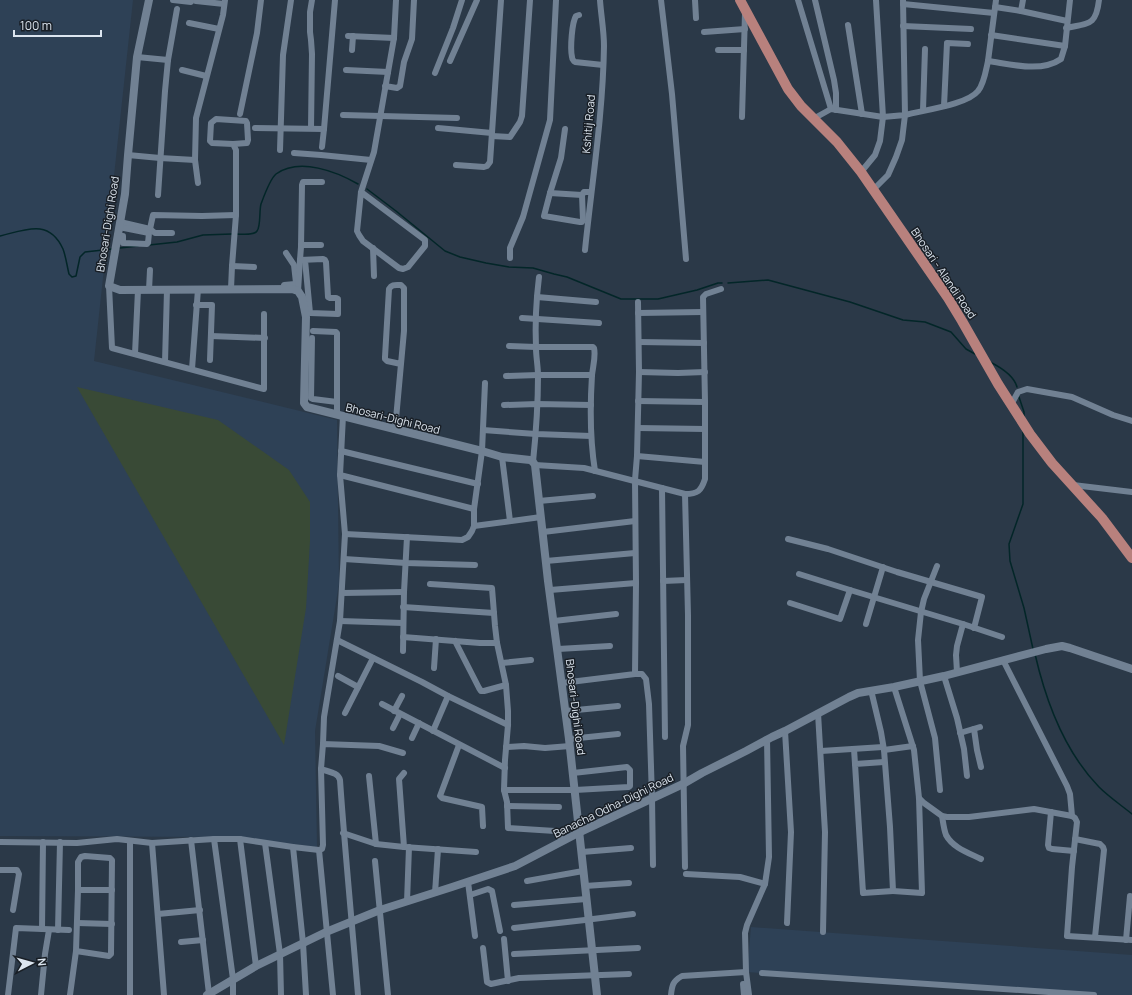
<svg xmlns="http://www.w3.org/2000/svg" width="1132" height="995" font-family="Manrope,sans-serif">
  <style>
    .built { fill: #2e4156 }
    .green { fill: #394a36 }
    .lines { fill: none; stroke-linecap: round; stroke-linejoin: round }
    .stream { stroke: #032628; stroke-width: 1.5 }
    .minor { stroke: #718193; stroke-width: 6 }
    .tertiary { stroke: #718193; stroke-width: 8 }
    .primary { stroke: #b8817d; stroke-width: 10 }
    .labels { text-anchor: middle; dominant-baseline: central; stroke-width: 3; stroke-linejoin: round; paint-order: stroke }
    .street-label { font-size: 11px; fill: #dce5ef; stroke: #191f26 }
  </style>
  <rect width="100%" height="100%" fill="#2b3948"/>
  <g class="built">
    <polygon points="0,0 133,0 94,361 337,420 339,584 315,731 317,847 233,837 0,836"/>
    <polygon points="751,927 1132,955 1132,995 1066,995 747,972"/>
  </g>
  <polygon class="green" points="77,387 218,420 289,470 310,502 310,541 306,608 284,745"/>
  <g class="lines">
    <g class="stream">
      <polyline points="367,189 396,211 445,251 460,257 486,263 509,267 533,268 554,274 567,277 621,299 658,299 697,290 718,283 722,283"/>
      <path d="M 236,234 C 241,234 254,236 257,231 C 261,226 259,211 261,204 C 264,196 270,179 276,174 C 300,157 337,172 358,184"/>
      <path d="M 0,236 C 25,230 49,218 63,249 C 66,257 67,266 69,274 L 72,277 L 76,276 L 80,257 L 85,252 L 112,249"/>
      <polyline points="149,245 177,242 203,235 232,234"/>
      <polyline points="120,248 138,246"/>
      <polyline points="728,283 768,280 850,302 903,320 925,322 951,332 966,349 975,354"/>
      <path d="M 990,362 C 1000,367 1014,376 1017,387"/>
      <polyline points="1019,397 1024,412 1024,417"/>
      <polyline points="1023,432 1023,504 1009,544 1010,561 1024,608 1033,649"/>
      <path d="M 1035,654 C 1046,702 1064,751 1099,787 C 1109,797 1121,805 1132,814"/>
    </g>
    <g class="minor">
      <polyline points="173,0 191,2"/>
      <polyline points="661,0 672,94 686,259"/>
      <polyline points="695,0 696,18"/>
      <polyline points="798,0 831,109"/>
      <polyline points="815,0 834,80 836,93 836,110"/>
      <polyline points="1023,0 1021,11 1067,21"/>
      <polyline points="196,1 224,4"/>
      <polyline points="903,4 994,13"/>
      <polyline points="995,7 1021,11"/>
      <path d="M 579,15 L 576,16 C 572,22 570,48 572,57 C 572,60 573,60 575,62 L 603,65"/>
      <polyline points="189,23 219,29"/>
      <polyline points="848,25 862,114"/>
      <polyline points="903,26 971,29"/>
      <path d="M 1066,28 C 1089,23 1096,26 1099,0"/>
      <polyline points="704,32 745,29"/>
      <polyline points="991,35 1065,46"/>
      <polyline points="348,36 394,38"/>
      <polyline points="352,50 353,36"/>
      <polyline points="718,50 744,50"/>
      <polyline points="137,57 168,60"/>
      <polyline points="450,61 477,0"/>
      <polyline points="988,61 996,0"/>
      <polyline points="182,70 206,76"/>
      <polyline points="346,70 388,72"/>
      <polyline points="435,73 453,28 462,0"/>
      <polyline points="385,86 397,88 400,86 404,62 412,39 414,0"/>
      <polyline points="944,106 947,43 968,44"/>
      <polyline points="923,110 925,49"/>
      <polyline points="240,114 257,33 261,0"/>
      <polyline points="343,115 457,118"/>
      <polyline points="742,117 745,13"/>
      <polyline points="813,119 831,109 883,117 905,115 903,0"/>
      <polyline points="255,128 324,129"/>
      <polyline points="311,128 312,54 311,40 310,32 310,12 312,0"/>
      <polyline points="438,128 492,133"/>
      <polyline points="565,129 561,158 550,193 544,216 580,222 582,222 583,220 582,195 584,192 591,192"/>
      <polyline points="492,136 510,137 520,122 522,116 530,0"/>
      <polyline points="322,147 324,129 335,0"/>
      <polyline points="280,150 283,55 291,0"/>
      <polyline points="294,153 321,155 371,160"/>
      <polyline points="128,155 160,158 195,160"/>
      <polyline points="456,165 484,167 487,166 490,162 501,0"/>
      <polyline points="861,172 875,155 880,141 883,117 876,0"/>
      <polyline points="198,183 195,160 196,118 223,15 225,0"/>
      <path d="M 873,190 L 888,175 L 896,157 L 902,140 L 905,115 C 923,110 967,105 978,91 C 984,84 986,70 988,61 C 1010,64 1041,73 1061,59 L 1065,46 L 1070,0"/>
      <polyline points="361,192 425,240 425,246 408,267 403,269 399,268 363,241 359,235 357,231 361,192 374,152 394,38 396,0"/>
      <polyline points="550,193 582,195"/>
      <polyline points="158,195 165,91 168,60 177,9"/>
      <polyline points="120,222 150,229 155,233 172,233"/>
      <polyline points="150,229 153,215 202,216 236,215"/>
      <polyline points="118,236 123,236 123,243 147,244 148,243 149,233 119,227"/>
      <polyline points="301,245 321,245"/>
      <polyline points="373,248 374,276"/>
      <path d="M 585,250 C 592,182 603,114 604,46 C 604,31 601,15 600,0"/>
      <polyline points="510,258 510,248 523,217 550,120 556,0"/>
      <polyline points="300,260 323,259 325,260 326,262 328,297 330,298 336,298 338,299 338,314 310,313 305,260"/>
      <polyline points="232,266 254,267"/>
      <polyline points="109,286 112,348 264,389 264,314"/>
      <polyline points="231,289 232,266 236,215 236,150 233,144 212,143 210,141 211,123 216,119 246,121 247,123 248,140 247,143 233,144"/>
      <polyline points="283,289 284,285 295,284 296,283 294,265 286,253"/>
      <polyline points="149,290 150,270"/>
      <polyline points="298,291 300,260 301,247 302,185 303,182 322,182"/>
      <polyline points="537,297 596,302"/>
      <polyline points="196,305 212,305 210,360"/>
      <polyline points="638,313 703,312"/>
      <polyline points="522,318 599,323"/>
      <polyline points="313,331 336,332 337,333 337,414"/>
      <polyline points="211,336 265,338"/>
      <polyline points="312,338 311,398 313,399 337,402"/>
      <polyline points="639,342 704,343"/>
      <path d="M 509,346 L 536,347 L 593,347 L 594,348 C 596,356 593,366 592,375 C 590,406 590,440 595,471"/>
      <polyline points="135,354 138,290"/>
      <polyline points="165,362 167,290"/>
      <polyline points="192,369 198,289"/>
      <polyline points="639,372 678,373 705,372"/>
      <polyline points="506,376 538,375 592,375"/>
      <polyline points="638,401 705,402"/>
      <polyline points="504,405 537,404 591,405"/>
      <polyline points="1011,405 1018,392 1027,389 1072,397 1113,415 1132,421"/>
      <polyline points="343,416 340,475 474,509"/>
      <polyline points="638,428 705,429"/>
      <path d="M 395,430 L 404,331 L 404,288 L 401,285 C 395,285 392,284 389,289 L 385,357 L 385,359 L 387,361 L 401,364"/>
      <polyline points="483,430 536,434 591,436"/>
      <polyline points="341,451 478,484"/>
      <polyline points="637,456 705,462"/>
      <polyline points="502,457 510,521"/>
      <path d="M 533,462 C 536,433 538,404 538,376 C 538,366 536,357 536,348 C 535,324 536,301 539,277"/>
      <path d="M 535,465 L 584,468 L 685,494 C 698,494 701,491 705,479 L 705,402 L 703,297 L 706,294 L 721,289"/>
      <polyline points="1073,485 1132,492"/>
      <polyline points="662,488 665,737"/>
      <polyline points="539,501 593,496"/>
      <polyline points="474,526 541,517"/>
      <polyline points="543,532 635,521"/>
      <polyline points="345,534 462,540 468,537 472,531 474,526 474,509 482,451 485,383"/>
      <polyline points="788,539 828,549 897,572 982,597 974,628"/>
      <polyline points="344,559 406,563 475,565"/>
      <polyline points="546,561 635,553"/>
      <polyline points="937,566 924,599 921,612 918,640 920,681 935,738 940,790"/>
      <polyline points="799,574 850,590 963,624 957,646 956,655 957,672"/>
      <polyline points="663,581 687,580"/>
      <polyline points="430,584 492,588 495,626 497,643 506,685 508,711 508,725 505,760 504,790 575,790 629,787 630,786 630,770 627,767 573,773"/>
      <polyline points="550,590 636,583"/>
      <polyline points="342,593 404,592"/>
      <polyline points="790,603 840,619 850,590"/>
      <polyline points="403,607 494,613"/>
      <polyline points="340,621 403,623"/>
      <polyline points="554,621 616,614"/>
      <polyline points="866,624 883,567"/>
      <polyline points="963,624 1002,637"/>
      <polyline points="403,637 480,643 497,643"/>
      <polyline points="337,640 422,682 448,696 508,725"/>
      <polyline points="455,641 479,688 481,691 484,691 506,685"/>
      <polyline points="558,649 610,646"/>
      <polyline points="403,651 404,592 407,537"/>
      <polyline points="1003,660 1067,786 1070,794 1072,816"/>
      <polyline points="502,663 531,660"/>
      <polyline points="434,668 436,639"/>
      <polyline points="635,674 642,674 646,679 649,704 652,798 653,865"/>
      <polyline points="338,676 358,687"/>
      <polyline points="944,676 957,718 964,749 967,776"/>
      <polyline points="562,683 635,674 636,583 635,480 637,456 639,372 638,302"/>
      <polyline points="871,690 881,732 884,750 890,827 893,891 922,893 919,798 914,750 894,687"/>
      <polyline points="382,704 505,768"/>
      <polyline points="394,711 402,696"/>
      <polyline points="566,711 618,706"/>
      <polyline points="345,713 373,658"/>
      <polyline points="818,713 825,832 823,932"/>
      <polyline points="393,728 400,714"/>
      <polyline points="974,729 977,750 981,767"/>
      <polyline points="433,731 448,696"/>
      <polyline points="785,731 791,832 787,923"/>
      <polyline points="960,733 980,727"/>
      <polyline points="412,738 419,723"/>
      <polyline points="569,739 618,734"/>
      <polyline points="323,744 324,717 340,621 345,534 340,475"/>
      <polyline points="459,745 440,796 442,798 482,807 483,826"/>
      <polyline points="506,747 524,746 545,748 570,746"/>
      <polyline points="854,749 855,764"/>
      <polyline points="884,750 913,746"/>
      <polyline points="821,751 883,747"/>
      <polyline points="884,762 855,764 863,893 893,891"/>
      <polyline points="369,776 376,844"/>
      <polyline points="504,790 507,802 508,828 555,831 563,841"/>
      <polyline points="919,798 924,803 942,816 947,817 969,817 1034,809 1072,816 1075,818 1077,822 1072,867 1067,936 1132,940"/>
      <polyline points="507,806 559,807"/>
      <polyline points="1051,812 1048,845 1049,848 1052,849 1074,851"/>
      <path d="M 942,816 C 943,822 944,830 946,835 C 953,848 969,853 981,859"/>
      <polyline points="343,833 376,844 404,847 476,852"/>
      <polyline points="214,839 233,979 233,995"/>
      <polyline points="240,839 256,966"/>
      <polyline points="1075,839 1100,844 1103,847 1104,850 1095,937"/>
      <polyline points="191,840 209,994"/>
      <polyline points="130,841 130,995"/>
      <polyline points="0,842 77,843 117,839 152,843 214,839 240,839 293,847 319,850 322,849 323,845 321,769"/>
      <polyline points="152,843 164,995"/>
      <polyline points="265,843 280,954 281,995"/>
      <polyline points="293,847 303,943 306,995"/>
      <polyline points="404,847 399,779 404,773"/>
      <polyline points="319,850 333,995"/>
      <polyline points="582,852 631,848"/>
      <polyline points="375,861 388,995"/>
      <polyline points="685,867 683,746 688,725 688,615 685,494"/>
      <polyline points="0,870 17,870 19,874 13,910"/>
      <polyline points="686,874 740,877 765,884"/>
      <polyline points="527,881 583,871"/>
      <polyline points="468,882 475,936"/>
      <polyline points="585,886 629,883"/>
      <polyline points="78,890 112,890"/>
      <polyline points="435,893 438,849"/>
      <polyline points="470,895 488,889 492,891 500,931"/>
      <polyline points="407,902 409,847"/>
      <polyline points="514,905 586,899"/>
      <polyline points="158,914 200,910"/>
      <polyline points="77,923 112,924"/>
      <polyline points="514,928 585,920 633,914"/>
      <polyline points="42,929 43,842"/>
      <polyline points="58,930 60,842"/>
      <polyline points="504,939 508,981"/>
      <polyline points="1126,940 1130,896"/>
      <polyline points="181,942 203,940"/>
      <polyline points="483,948 487,982 491,984 519,978 629,974"/>
      <polyline points="514,954 638,948"/>
      <polyline points="746,972 745,933 747,925 765,884 769,857 767,739"/>
      <polyline points="762,973 1094,995"/>
      <polyline points="744,984 743,984 744,995"/>
      <polyline points="8,995 16,928 69,930"/>
      <polyline points="41,995 45,954 49,930"/>
      <polyline points="70,995 76,951 78,890 78,862 81,857 85,856 110,858 112,860 111,954 109,956 76,951"/>
      <path d="M 358,995 C 352,923 345,852 340,780 C 338,772 328,772 321,769 L 323,744 L 379,746 L 403,753"/>
      <path d="M 671,995 C 672,985 673,981 682,976 L 746,972 L 749,995"/>
    </g>
    <g class="tertiary">
      <polyline points="149,0 137,57 128,155 125,194 109,286 120,290 292,289 298,291 302,297 306,317 304,403 307,407 482,451 502,457 530,460 533,462 535,465 548,581 569,739 597,995"/>
      <polyline points="207,995 256,966 326,932 380,910 452,887 515,866 580,832 683,784 702,773 746,751 772,737 785,731 849,697 858,693 894,687 944,676 1046,649 1062,646 1070,648 1132,669"/>
    </g>
    <polyline class="primary" points="740,0 788,89 801,106 837,142 861,172 948,298 962,321 998,384 1030,434 1052,463 1102,518 1132,558"/>
  </g>
  <g class="labels">
    <g class="street-label">
      <text transform="translate(588 124) rotate(-85)">Kshitij Road</text>
      <text transform="translate(107 224) rotate(-81)">Bhosari-Dighi Road</text>
      <text transform="translate(944 273) rotate(56)">Bhosari - Alandi Road</text>
      <text transform="translate(393 418) rotate(14)">Bhosari-Dighi Road</text>
      <text transform="translate(576 707) rotate(83)">Bhosari-Dighi Road</text>
      <text transform="translate(613 805) rotate(-26)">Banacha Odha-Dighi Road</text>
    </g>
  </g>
  <g transform="translate(32 963) rotate(84)" stroke="#191f26" stroke-width="3" paint-order="stroke">
  <path d="M0-3L7 15L0 10L-7 15Z" fill="#dce5ef"/>
  <text y="-6" font-size="11" font-weight="bold" text-anchor="middle" fill="#dce5ef">N</text>
  </g>
  <path d="M14 30v6h87v-6" fill="none" stroke="#dce5ef" stroke-width="2"/>
  <text x="20" y="30" font-size="12" fill="#dce5ef" stroke="#191f26" stroke-width="3" paint-order="stroke">100 m</text>
</svg>
